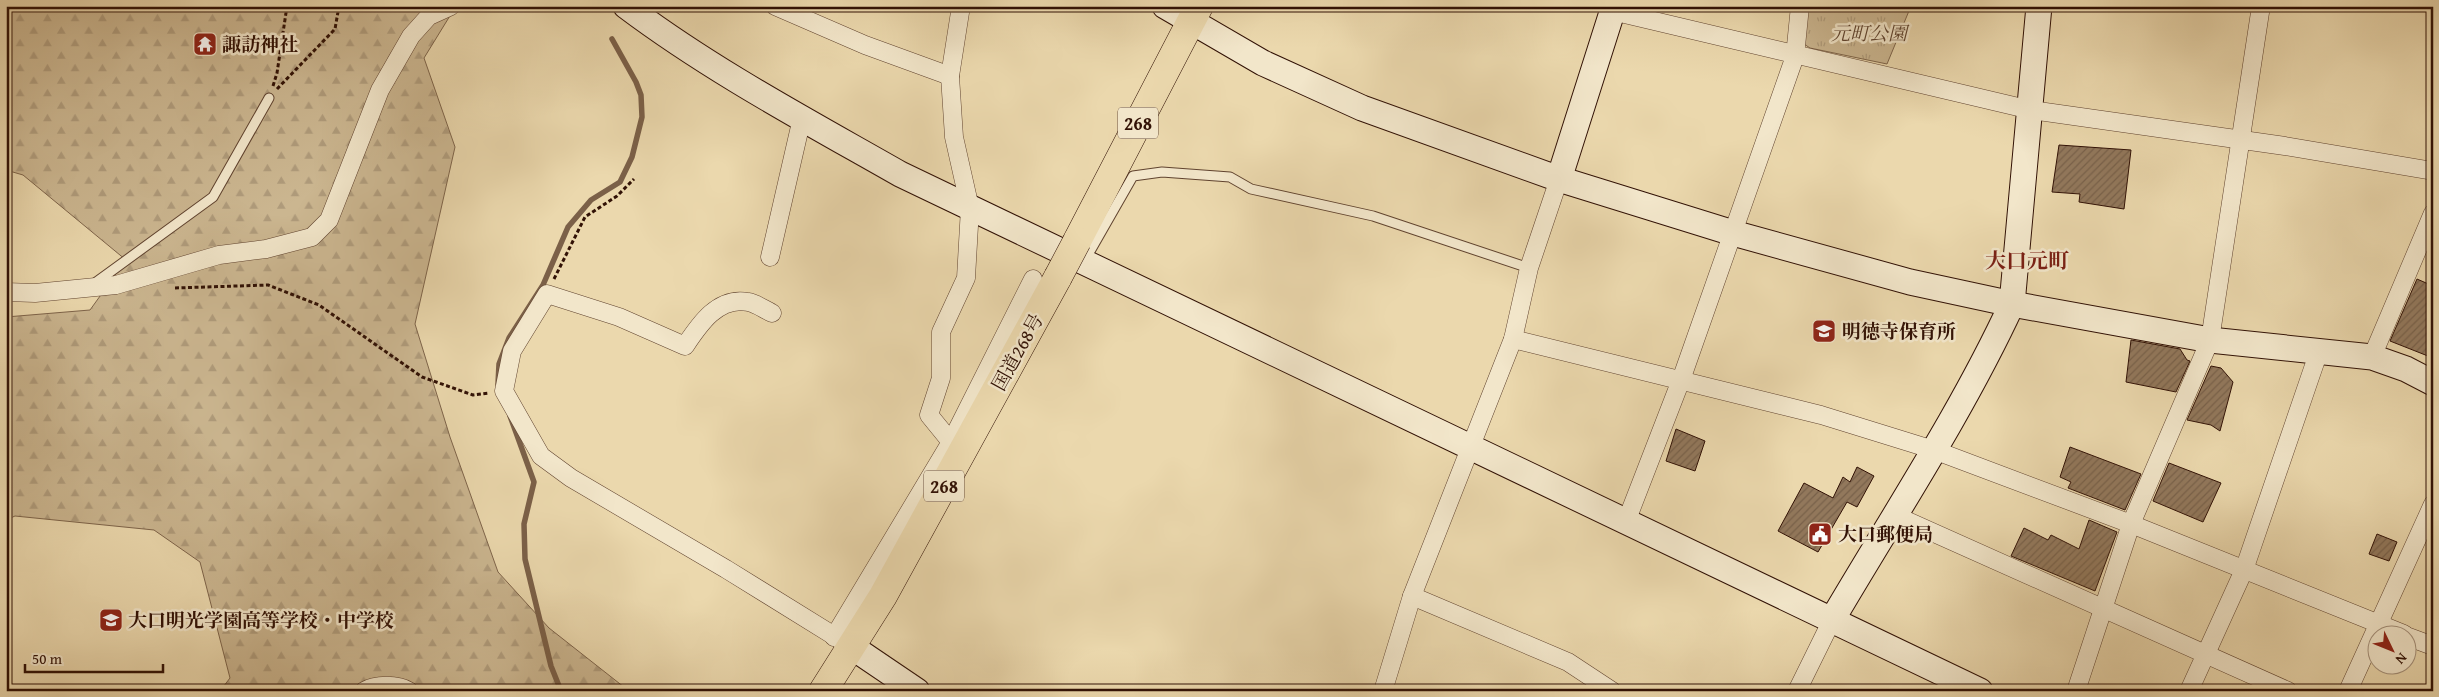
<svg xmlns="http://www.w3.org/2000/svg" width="2439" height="697" font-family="'Gentium Book Plus','Noto Serif JP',serif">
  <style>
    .forest { fill: url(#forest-firs); stroke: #7e644a }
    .park { fill: url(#park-tufts); stroke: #7e644a }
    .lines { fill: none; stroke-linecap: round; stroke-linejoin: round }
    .stream { stroke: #7b6048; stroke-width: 5.5 }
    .building { fill: url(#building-hatch); stroke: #311105 }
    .lane-casing { stroke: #60432f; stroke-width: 11 }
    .street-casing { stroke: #60432f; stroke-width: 19 }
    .secondary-casing { stroke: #311105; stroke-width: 27 }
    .highway-casing { stroke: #311105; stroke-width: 29 }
    .path { stroke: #311105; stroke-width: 3; stroke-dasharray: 4 2.5; stroke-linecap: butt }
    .lane { stroke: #f2e6ca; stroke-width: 9 }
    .street { stroke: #f2e6ca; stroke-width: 18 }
    .secondary { stroke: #f2e6ca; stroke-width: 25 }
    .highway { stroke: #ebd8ad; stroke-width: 28 }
    .highway-bridge-casing { stroke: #311105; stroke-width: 29; stroke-linecap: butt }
    .highway-bridge { stroke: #ebd8ad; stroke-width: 28 }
    .labels { text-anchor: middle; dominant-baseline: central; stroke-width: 5; stroke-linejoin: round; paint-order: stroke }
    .shield { fill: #f2e6ca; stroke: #6b5140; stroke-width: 1 }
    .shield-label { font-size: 18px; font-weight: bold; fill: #311105 }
    .park-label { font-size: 19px; font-style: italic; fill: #5f432f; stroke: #f2e6ca }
    .poi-label { font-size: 19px; font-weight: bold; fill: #311105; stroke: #f2e6ca; text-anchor: start }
    .street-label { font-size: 19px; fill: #311105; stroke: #f2e6ca }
    .quarter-label { font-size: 21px; font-weight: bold; fill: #7a1f14; stroke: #f2e6ca }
  </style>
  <defs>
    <pattern id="forest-firs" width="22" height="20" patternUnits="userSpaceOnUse" patternTransform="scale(1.25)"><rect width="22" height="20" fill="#cbb690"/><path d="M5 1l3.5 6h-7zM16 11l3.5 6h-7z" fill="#af9b7b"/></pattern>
    <pattern id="park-tufts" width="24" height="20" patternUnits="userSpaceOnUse" patternTransform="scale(1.25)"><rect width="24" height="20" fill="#cbb690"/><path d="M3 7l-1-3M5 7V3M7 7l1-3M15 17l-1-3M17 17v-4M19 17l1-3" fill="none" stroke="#af9b7b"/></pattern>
    <pattern id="building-hatch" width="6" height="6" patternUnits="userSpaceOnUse" patternTransform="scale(1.25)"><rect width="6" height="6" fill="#92785c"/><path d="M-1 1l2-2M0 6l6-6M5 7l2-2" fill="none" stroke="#78614a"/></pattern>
  </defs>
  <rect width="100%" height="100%" fill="#ebd8ad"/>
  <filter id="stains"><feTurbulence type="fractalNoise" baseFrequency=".004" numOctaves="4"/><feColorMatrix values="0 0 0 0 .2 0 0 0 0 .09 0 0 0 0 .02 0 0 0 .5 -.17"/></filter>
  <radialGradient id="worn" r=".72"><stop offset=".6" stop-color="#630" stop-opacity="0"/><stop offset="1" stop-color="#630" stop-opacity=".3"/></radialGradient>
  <polygon class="forest" points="6,6 456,6 424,58 455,147 415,324 450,437 498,572 549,628 629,691 220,691 230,678 200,562 154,530 15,516 6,520 6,317 90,310 126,260 23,175 6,170"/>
  <polygon class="park" points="1808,6 1911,6 1887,64 1810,48 1804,44"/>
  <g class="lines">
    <g class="stream">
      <polyline points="498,384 499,364 509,338 543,285 568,227 591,200 620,182 632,157 642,117 641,95 636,82 612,39"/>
      <polyline points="510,416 534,482 524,524 525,559 551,666 561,691"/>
    </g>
  </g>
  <g class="building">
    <polygon points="2059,145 2131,150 2124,209 2079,202 2080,194 2052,192"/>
    <polygon points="2417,279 2433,286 2433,358 2390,341"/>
    <polygon points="2131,340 2180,349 2187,360 2190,361 2176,392 2126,382"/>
    <polygon points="2211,366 2221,368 2233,382 2220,431 2211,425 2187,420"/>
    <polygon points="1676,429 1705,441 1695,471 1666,461"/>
    <polygon points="2070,447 2141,474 2125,510 2068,488 2071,482 2060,477"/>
    <polygon points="2169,463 2221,483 2203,522 2153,501"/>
    <polygon points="1857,467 1874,476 1857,507 1847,502 1818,552 1778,531 1804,483 1833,498 1843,477 1850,482"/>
    <polygon points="2089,520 2117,532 2095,591 2011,556 2024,528 2048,540 2051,535 2079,549"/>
    <polygon points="2377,534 2397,542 2389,561 2369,554"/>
  </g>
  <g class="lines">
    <g class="lane-casing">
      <g id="lane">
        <polyline points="1085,260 1133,176 1162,172 1230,177 1251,189 1373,216 1529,268"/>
        <polyline points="95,283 213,197 269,98"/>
      </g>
    </g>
    <g class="street-casing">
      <g id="street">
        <polyline points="775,6 865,45 950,76"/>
        <polyline points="1612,11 2031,110 2285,146 2433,171"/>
        <polyline points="770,257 802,118"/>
        <polyline points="6,292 35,293 116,285 219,255 266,249 312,237 329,220 380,90 411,36 429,16 451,6"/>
        <path d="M 772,313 C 765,310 756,303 748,302 C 718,296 699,325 685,346 L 619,317 L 547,294 L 512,351 L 504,391 L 541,456 L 571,478 L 726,569 L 852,647"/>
        <polyline points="1513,339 1821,415 1934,450 2131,524 2404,634"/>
        <polyline points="2372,357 2433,213"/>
        <polyline points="951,442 1033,279"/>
        <polyline points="1894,515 2288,691"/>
        <polyline points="1626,522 1681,380 1795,56 1800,6"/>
        <polyline points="1412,596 1568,662 1612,691"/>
        <polyline points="2406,636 2433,646"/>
        <polyline points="834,637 951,442 929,415 941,378 941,332 966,278 970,208 954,137 950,76 961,6"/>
        <path d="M 364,691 C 375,684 398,684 409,691"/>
        <polyline points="1383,691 1412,596 1513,339 1529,268 1559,179"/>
        <polyline points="1797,691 1832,620"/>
        <polyline points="2076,691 2131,524 2210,340 2261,6"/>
        <polyline points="2189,691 2244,570 2319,351"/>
        <polyline points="2348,691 2433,504"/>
      </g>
    </g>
    <g class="secondary-casing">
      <g id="secondary">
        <path d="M 626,6 C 711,70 807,121 900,174 L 1980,691"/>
        <polyline points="1165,6 1263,63 1362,108 1559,179 1733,233 1910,282 2012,304 2210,340 2372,357 2406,369 2433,383"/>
        <polyline points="1559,179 1614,6"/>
        <path d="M 1832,620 C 1893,516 1961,414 2012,304 L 2039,6"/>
        <polyline points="852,647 917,691"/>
      </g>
    </g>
    <g class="highway-casing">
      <g id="highway">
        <polyline points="1077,241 1199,6"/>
        <polyline points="823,691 883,596 1058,277"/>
      </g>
    </g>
    <g class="path">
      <polyline points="273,86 277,73 287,6"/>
      <polyline points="277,89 335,29 339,6"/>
      <polyline points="554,279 585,217 617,196 634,179"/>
      <polyline points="175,288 268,285 319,305 422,377 473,395 489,393"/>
    </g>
    <use href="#lane" class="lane"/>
    <use href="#street" class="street"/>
    <use href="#secondary" class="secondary"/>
    <use href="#highway" class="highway"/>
    <g class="highway-bridge-casing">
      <polyline id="highway-bridge" points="1058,277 1077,241"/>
    </g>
    <use href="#highway-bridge" class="highway-bridge"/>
  </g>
  <defs>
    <g id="temple-square" transform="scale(1.25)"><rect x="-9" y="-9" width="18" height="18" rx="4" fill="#8f2418" stroke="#f2e6ca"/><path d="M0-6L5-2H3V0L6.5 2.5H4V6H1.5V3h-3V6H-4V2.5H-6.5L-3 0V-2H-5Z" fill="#fff"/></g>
    <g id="school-square" transform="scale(1.25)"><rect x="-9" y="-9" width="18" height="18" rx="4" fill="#8f2418" stroke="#f2e6ca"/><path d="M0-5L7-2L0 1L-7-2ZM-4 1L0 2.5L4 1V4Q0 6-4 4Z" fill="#fff"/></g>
    <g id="civic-square" transform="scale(1.25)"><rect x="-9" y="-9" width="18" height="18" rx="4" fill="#8f2418" stroke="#f2e6ca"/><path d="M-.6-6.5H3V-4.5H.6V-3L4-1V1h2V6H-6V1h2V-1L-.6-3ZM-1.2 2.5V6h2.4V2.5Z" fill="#fff"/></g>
  </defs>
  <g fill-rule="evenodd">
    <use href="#temple-square" x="205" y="44"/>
    <use href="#school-square" x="1824" y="331"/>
    <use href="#civic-square" x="1820" y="534"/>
    <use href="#school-square" x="111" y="620"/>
  </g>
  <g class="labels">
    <g class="shield">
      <rect x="1118" y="107.5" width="40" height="31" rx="4"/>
      <rect x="924" y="470.5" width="40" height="31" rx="4"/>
    </g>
    <g class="shield-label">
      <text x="1138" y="123">268</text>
      <text x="944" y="486">268</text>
    </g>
    <g class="park-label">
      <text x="1869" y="33">元町公園</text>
    </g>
    <g class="poi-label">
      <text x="222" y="44">諏訪神社</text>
      <text x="1842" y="331">明徳寺保育所</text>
      <text x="1838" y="534">大口郵便局</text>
      <text x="128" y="620">大口明光学園高等学校・中学校</text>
    </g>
    <g class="street-label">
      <text transform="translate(1017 352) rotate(-61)">国道268号</text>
    </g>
    <g class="quarter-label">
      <text x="2027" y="260">大口元町</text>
    </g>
  </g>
  <rect width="2439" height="697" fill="none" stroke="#ebd8ad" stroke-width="25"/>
  <rect x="8" y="8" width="2424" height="682" fill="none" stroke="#311105" stroke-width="2.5"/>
  <rect x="12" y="12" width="2414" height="672" fill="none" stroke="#311105"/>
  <g transform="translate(2392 650) rotate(133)"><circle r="24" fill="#f2e6ca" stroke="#a5917b"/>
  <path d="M0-4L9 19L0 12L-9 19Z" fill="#8f2418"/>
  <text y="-8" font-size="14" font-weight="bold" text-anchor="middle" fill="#311105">N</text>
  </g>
  <path d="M25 664v8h138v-8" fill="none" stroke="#311105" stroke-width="2.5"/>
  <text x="32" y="664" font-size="15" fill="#311105" stroke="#f2e6ca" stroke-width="4" paint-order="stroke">50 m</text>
  <rect width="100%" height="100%" filter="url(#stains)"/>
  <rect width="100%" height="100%" fill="url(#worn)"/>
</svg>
